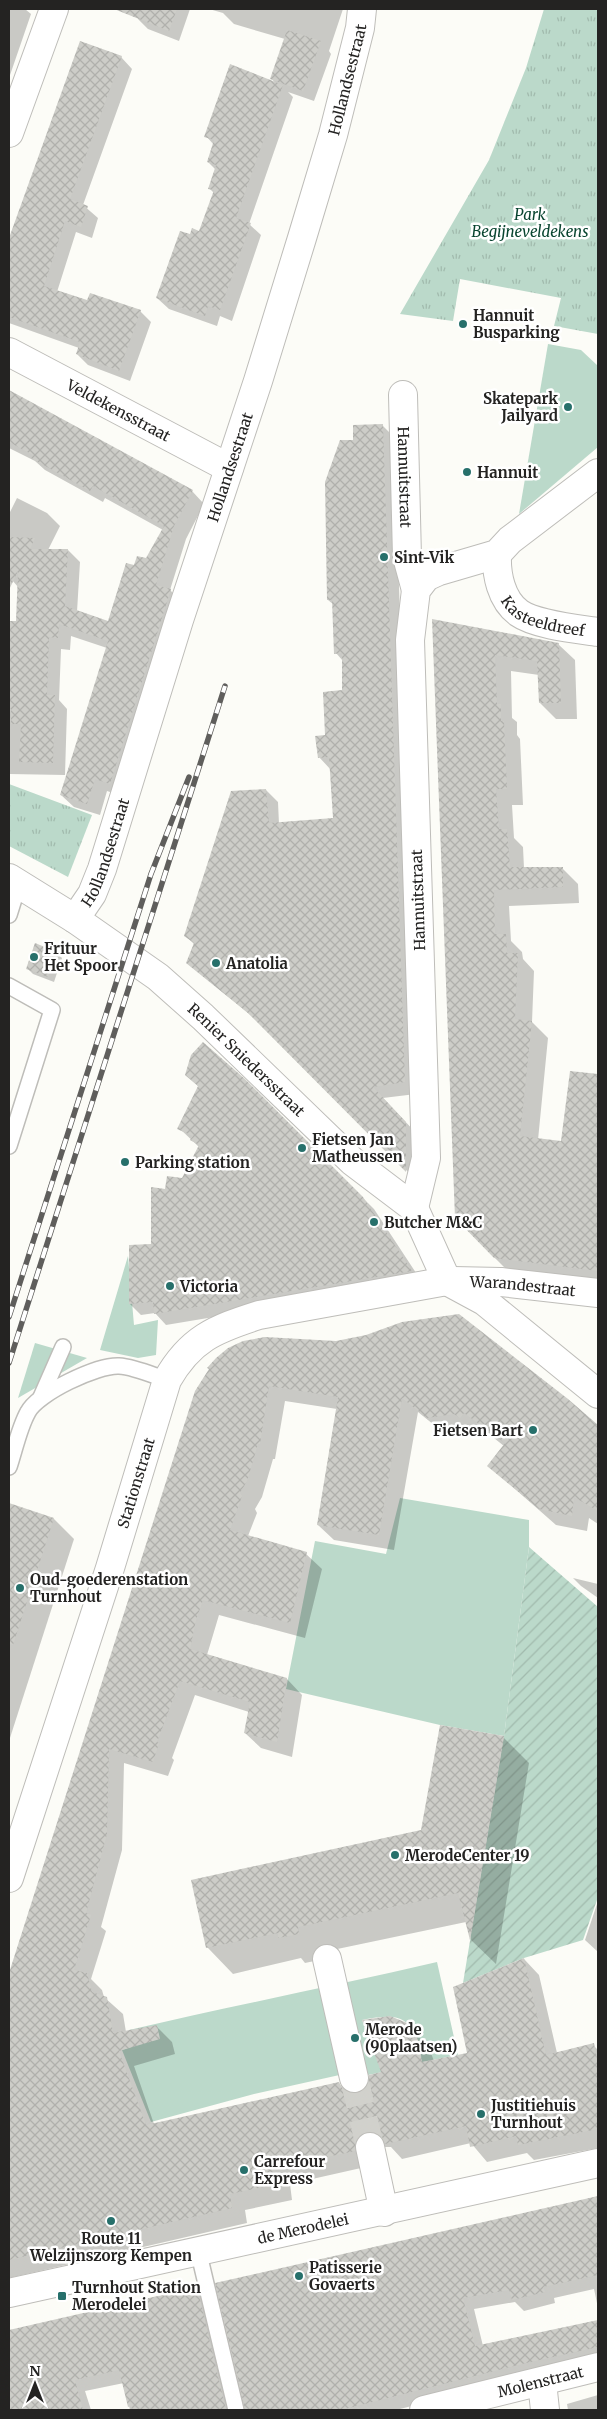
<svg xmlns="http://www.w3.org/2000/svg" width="607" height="2419" font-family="Merriweather,serif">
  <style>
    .grass { fill: #bbd9ca }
    .park { fill: url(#park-tufts) }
    .garden { fill: url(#garden-furrows) }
    .shadow { fill: #0003 }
    .building { fill: url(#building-cross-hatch) }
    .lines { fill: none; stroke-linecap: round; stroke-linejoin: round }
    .street-tunnel { stroke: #d1d1cc; stroke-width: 28; stroke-dasharray: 28 14; stroke-linecap: butt }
    .lane-casing { stroke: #bebdb9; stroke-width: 18 }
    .street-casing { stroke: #bebdb9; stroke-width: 30 }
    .secondary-casing { stroke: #bebdb9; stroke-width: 30 }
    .lane { stroke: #fff; stroke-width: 15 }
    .street { stroke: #fff; stroke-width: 28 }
    .secondary { stroke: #fff; stroke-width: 28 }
    .rail-casing { stroke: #5f5e5c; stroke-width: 5.5 }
    .rail { stroke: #fff; stroke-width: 4; stroke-dasharray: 11; stroke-linecap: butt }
    .poi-dot { fill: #27706b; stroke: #fff; stroke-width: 2 }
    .labels { text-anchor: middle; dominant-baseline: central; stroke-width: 5; stroke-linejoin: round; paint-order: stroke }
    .street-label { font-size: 15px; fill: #242322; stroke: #fff }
    .park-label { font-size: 15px; font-style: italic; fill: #094530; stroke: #fff }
    .poi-label { font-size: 15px; font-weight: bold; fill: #242322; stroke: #fff; text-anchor: start }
  </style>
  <defs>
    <pattern id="park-tufts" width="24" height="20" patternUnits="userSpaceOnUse" patternTransform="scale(1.25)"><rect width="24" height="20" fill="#bbd9ca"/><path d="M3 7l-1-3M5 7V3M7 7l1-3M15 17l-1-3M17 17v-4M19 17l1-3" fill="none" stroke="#a1baad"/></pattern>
    <pattern id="garden-furrows" width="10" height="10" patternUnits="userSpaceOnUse" patternTransform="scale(1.25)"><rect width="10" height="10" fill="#bbd9ca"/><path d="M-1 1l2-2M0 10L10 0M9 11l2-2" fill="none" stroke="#a1baad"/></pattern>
    <pattern id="building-cross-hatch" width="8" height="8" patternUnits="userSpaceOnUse" patternTransform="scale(1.25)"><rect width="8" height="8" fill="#cdcdc8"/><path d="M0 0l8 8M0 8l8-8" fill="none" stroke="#b0b0ac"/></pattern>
  </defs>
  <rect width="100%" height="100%" fill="#fcfcf7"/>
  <g class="grass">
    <polygon points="548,344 581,350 598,366 598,447 519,514"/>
    <polygon points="128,1256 134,1325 158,1320 156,1355 138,1358 100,1350"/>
    <polygon points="35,1343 87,1358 18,1398"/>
    <polygon points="400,1498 529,1520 529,1547 504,1736 440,1725 286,1689 315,1541 386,1554"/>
    <path d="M 437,1962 L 458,2055 L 422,2062 C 411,2020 408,2011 362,2020 L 371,2046 L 387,2038 L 401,2068 L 354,2078 L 353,2072 L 254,2094 L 151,2122 L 122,2050 L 134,2046 L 129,2030 C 231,2006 334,1986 437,1962 Z"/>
  </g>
  <g class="park">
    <polygon points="544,9 598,9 598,334 554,326 561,298 460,279 453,321 400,314 489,160 526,68"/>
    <polygon points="9,784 92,815 68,877 9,846"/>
  </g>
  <polygon class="garden" points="529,1547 598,1607 598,1897 583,1940 524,1958 463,1983 504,1736"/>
  <g class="shadow">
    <polygon points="9,9 25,9 31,14 9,78"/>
    <polygon points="130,9 190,9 179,41 148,29 138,19 140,13"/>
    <polygon points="209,9 343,9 329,51 331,54 314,101 288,92 293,97 249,224 261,235 232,321 220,316 217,326 169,309 157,298 190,236 200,232 214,193 209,188 216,170 208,162 214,145 206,136 276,84 272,79 285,39 234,24 223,13"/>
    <polygon points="80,43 121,57 132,69 83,205 98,218 92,238 76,232 57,292 88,302 140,311 151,322 130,381 88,365 77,354 79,348 9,323 9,245"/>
    <polygon points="9,393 192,491 204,504 186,539 170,590 183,603 122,796 107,791 100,815 74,807 61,795 107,648 71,636 70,650 61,649 59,700 67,709 65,775 9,774 9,636 17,622 19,588 12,580 9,580 9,514 17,498 47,513 60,526 48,550 68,550 80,562 77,612 109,623 135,567 147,560 163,530 105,498 103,502 45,470 35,461 9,448"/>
    <polygon points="382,425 394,437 416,1094 383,1098 418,1135 418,1182 261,1024 188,963 194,944 185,935 266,790 278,802 279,824 334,819 331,770 319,757 343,691 343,661 336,653 334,605 328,600 354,441"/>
    <polygon points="433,620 558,644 575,660 577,719 556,719 540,703 539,675 511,671 512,718 517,722 517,735 520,739 523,805 512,805 514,838 523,847 524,868 562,868 578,884 579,903 509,906 511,941 522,952 523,959 534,971 532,1022 548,1038 538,1140 562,1142 571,1073 598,1075 598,1286 511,1274 494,1257"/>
    <polygon points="56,953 62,958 54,982 33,974 27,968"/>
    <polygon points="186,1075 244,1080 374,1209 422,1282 166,1325 155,1313 141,1315 130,1304 153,1245 166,1191 183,1179 199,1147 179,1128 199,1087"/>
    <polygon points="210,1369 567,1400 598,1426 598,1524 589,1518 587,1531 556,1525 489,1466 504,1446 480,1427 476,1433 471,1429 444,1433 418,1412 394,1550 334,1540 318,1525 337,1409 285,1401 275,1459 273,1459 262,1497 255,1509 257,1513 248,1536 306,1554 322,1569 305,1638 219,1615 207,1655 287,1679 302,1695 292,1757 261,1748 245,1733 249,1712 195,1695 172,1758 174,1760 168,1776 124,1763 122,1850 101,1927 106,1931 91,1979 102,1990 104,1997 123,2014 126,2032 156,2026 172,2042 175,2054 134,2066 154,2124 338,2083 349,2094 358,2094 365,2091 383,2073 407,2024 429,2048 434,2061 469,2054 524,1959 539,1975 557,2053 593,2045 598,2050 598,2148 534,2160 527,2153 487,2162 471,2143 402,2159 391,2147 382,2147 370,2166 290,2184 292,2200 245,2210 247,2223 9,2278 9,1979 197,1391"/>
    <polygon points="9,1505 54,1519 74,1539 9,1741"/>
    <polygon points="573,1578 598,1584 598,1598 581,1586"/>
    <polygon points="503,1737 529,1763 496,1964 471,1940 466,1922 323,1952 324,1959 305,1963 301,1958 233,1974 208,1948 192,1881 422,1831"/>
    <polygon points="598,1901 598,1952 585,1940"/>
    <polygon points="598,2197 598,2308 594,2289 554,2298 555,2303 524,2311 515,2302 474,2309 483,2346 598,2321 598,2359 396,2410 246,2410 217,2284"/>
    <polygon points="197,2289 208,2300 234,2410 130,2410 124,2383 85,2391 91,2410 9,2410 9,2331"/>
    <polygon points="598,2395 598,2410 568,2410 567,2404"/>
  </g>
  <g class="building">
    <polygon points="114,9 177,9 169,31"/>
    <polygon points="287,30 321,41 303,91 270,79"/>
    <polygon points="80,41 122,56 70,199 88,206 81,227 65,221 44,286 87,300 90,293 141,310 119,371 76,354 80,342 9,317 9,238"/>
    <polygon points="230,64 283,85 236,218 251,223 220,310 208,306 205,316 156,298 180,231 190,234 192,228 199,231 214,190 208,189 216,165 207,162 214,140 204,137"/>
    <polygon points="9,390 193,490 174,526 156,585 171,589 110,784 95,779 87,804 60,795 108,641 59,624 58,638 49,637 47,695 55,695 53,763 19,762 21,724 11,724 11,709 9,708 10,621 16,621 18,571 9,590 9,537 35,538 30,549 68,549 65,606 108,621 126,563 134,565 137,556 146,558 164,526 93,486 90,491 31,458 33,455 9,442"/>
    <polygon points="383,424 405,1082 373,1087 406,1122 406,1172 248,1013 186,963 194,943 184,936 231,791 266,789 269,823 333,818 329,757 318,758 315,736 325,735 323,692 342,690 342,653 334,654 332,600 327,600 325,482 340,440 353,440 353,425"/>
    <polygon points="432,619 559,643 561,703 539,703 537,661 495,655 497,704 501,704 501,721 504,721 507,789 496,789 499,829 507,829 510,867 563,867 563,887 494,890 495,934 506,934 507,953 518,953 515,1019 532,1021 520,1136 561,1141 570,1071 598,1074 598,1271 494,1258 455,1218"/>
    <polygon points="35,943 57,952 48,977 26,969"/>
    <polygon points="203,1042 245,1079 363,1197 412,1271 154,1314 153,1302 129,1304 129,1245 151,1244 151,1187 165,1189 167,1176 182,1178 199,1145 190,1140 193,1136 177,1129 198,1086 185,1075 191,1055"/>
    <polygon points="459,1314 568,1399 598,1425 598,1511 574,1497 572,1516 539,1509 487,1466 505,1443 464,1413 460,1418 454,1414 427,1418 402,1398 379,1535 317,1525 338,1397 269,1386 260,1444 258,1444 247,1481 240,1493 242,1496 230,1530 307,1552 290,1623 203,1600 196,1620 190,1649 287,1678 277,1742 244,1733 250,1702 180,1681 157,1742 159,1743 153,1762 109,1749 107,1834 86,1913 91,1915 74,1970 87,1973 92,1992 107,1997 113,2033 157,2025 160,2039 119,2051 146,2125 339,2082 342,2088 349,2093 358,2093 364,2090 369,2083 369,2075 381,2072 362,2020 390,2016 407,2023 414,2030 419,2043 422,2062 467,2053 453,1987 524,1958 546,2055 594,2043 598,2064 598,2129 518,2145 516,2136 470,2147 466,2126 385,2144 382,2137 375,2132 366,2132 360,2135 355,2142 355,2151 275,2168 277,2184 230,2194 232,2208 9,2260 9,1973 195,1391 209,1369 207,1368 216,1358 228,1348 243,1341 265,1337 336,1341 366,1335 402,1322"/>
    <polygon points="9,1503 54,1518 13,1645 9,1644"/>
    <polygon points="440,1725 504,1736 470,1940 458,1893 298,1927 299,1934 278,1938 278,1933 206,1948 191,1880 421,1830"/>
    <polygon points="598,2196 598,2275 543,2287 545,2292 512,2300 509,2290 463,2298 475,2346 598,2320 598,2347 526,2363 341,2410 245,2410 215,2283"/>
    <polygon points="197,2287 226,2410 132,2410 131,2406 128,2407 119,2370 75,2380 83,2410 9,2410 9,2330"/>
  </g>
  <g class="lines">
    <polyline class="street-tunnel" points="354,2078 370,2147"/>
    <g class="lane-casing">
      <g id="lane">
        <polyline points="9,915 19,883"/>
        <polyline points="9,986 52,1010 9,1146"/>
        <polyline points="41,1397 63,1347"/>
        <path d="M 9,1467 C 15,1449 19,1428 28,1412 C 38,1393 97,1365 119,1366 C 135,1367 152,1375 167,1380"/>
        <polyline points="198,2250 236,2410"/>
      </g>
    </g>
    <g class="street-casing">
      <g id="street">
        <polyline points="9,133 54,9"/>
        <path id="s1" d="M 9,352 L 229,468"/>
        <path id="s2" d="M 403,395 L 407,557 L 416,590"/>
        <path id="s3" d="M 497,554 C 496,574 501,600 519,613 C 536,625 578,629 598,632"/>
        <path id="s4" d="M 75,919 L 92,894 L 102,869 L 179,620 L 258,381 L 302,238 L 333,135 L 360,28 L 362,9"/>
        <polyline points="414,1208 426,1158 410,640 416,590 426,577 439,571 497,554 510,540 598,473"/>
        <polyline points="447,1281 484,1301 598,1394"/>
        <path id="s5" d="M 453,1281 L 501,1282 L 598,1293"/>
        <polyline points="327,1959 354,2078"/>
        <polyline points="370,2147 384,2212"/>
        <polyline points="542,2382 545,2410"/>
        <path id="s6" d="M 424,2410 L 598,2367"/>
      </g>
    </g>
    <g class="secondary-casing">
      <g id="secondary">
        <path id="s7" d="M 9,878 L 75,919 L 158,977 L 203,1017 L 352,1161 L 414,1208 L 447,1281 L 259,1315 C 215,1329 190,1339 167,1380 L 110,1568 L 9,1878"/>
        <path id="s8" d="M 9,2293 L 598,2163"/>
      </g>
    </g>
    <use href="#lane" class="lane"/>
    <use href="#street" class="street"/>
    <use href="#secondary" class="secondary"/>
    <g class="rail-casing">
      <g id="rail">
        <polyline points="9,1317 151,874 189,777"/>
        <polyline points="9,1363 225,686"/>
      </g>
    </g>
    <use href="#rail" class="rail"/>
  </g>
  <g class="poi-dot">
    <circle cx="463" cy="324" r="5"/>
    <circle cx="568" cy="407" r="5"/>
    <circle cx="467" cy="472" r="5"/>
    <circle cx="384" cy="557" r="5"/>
    <circle cx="34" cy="957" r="5"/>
    <circle cx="216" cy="963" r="5"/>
    <circle cx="302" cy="1148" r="5"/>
    <circle cx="125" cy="1162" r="5"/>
    <circle cx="374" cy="1222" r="5"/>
    <circle cx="170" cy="1286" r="5"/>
    <circle cx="533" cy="1430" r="5"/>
    <circle cx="20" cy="1588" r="5"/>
    <circle cx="395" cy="1855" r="5"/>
    <circle cx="355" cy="2038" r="5"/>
    <circle cx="481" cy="2114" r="5"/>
    <circle cx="244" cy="2170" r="5"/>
    <circle cx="111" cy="2221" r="5"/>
    <circle cx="299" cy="2276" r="5"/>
    <rect x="57" y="2291" width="10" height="10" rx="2.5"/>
  </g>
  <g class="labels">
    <g class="street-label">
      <text stroke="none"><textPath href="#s4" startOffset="884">Hollandsestraat</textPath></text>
      <text stroke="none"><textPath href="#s1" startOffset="124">Veldekensstraat</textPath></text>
      <text stroke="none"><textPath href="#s4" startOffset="479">Hollandsestraat</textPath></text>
      <text stroke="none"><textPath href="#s2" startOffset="82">Hannuitstraat</textPath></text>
      <text stroke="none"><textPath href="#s3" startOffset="89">Kasteeldreef</textPath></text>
      <text stroke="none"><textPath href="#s4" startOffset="74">Hollandsestraat</textPath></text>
      <text transform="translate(418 900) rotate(-92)">Hannuitstraat</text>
      <text stroke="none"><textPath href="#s7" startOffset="300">Renier Sniedersstraat</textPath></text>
      <text stroke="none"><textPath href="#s5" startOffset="70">Warandestraat</textPath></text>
      <text transform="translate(136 1483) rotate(-73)">Stationstraat</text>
      <text stroke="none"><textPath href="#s8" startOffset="301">de Merodelei</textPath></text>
      <text stroke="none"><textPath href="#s6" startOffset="120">Molenstraat</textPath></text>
    </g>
    <g class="park-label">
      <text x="530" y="214">Park<tspan x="530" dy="17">Begijneveldekens</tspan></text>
    </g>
    <g class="poi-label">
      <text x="473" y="315">Hannuit<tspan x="473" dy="17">Busparking</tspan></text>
      <text x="558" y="398" text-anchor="end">Skatepark<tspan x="558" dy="17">Jailyard</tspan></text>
      <text x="477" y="472">Hannuit</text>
      <text x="394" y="557">Sint-Vik</text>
      <text x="44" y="948">Frituur<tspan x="44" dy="17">Het Spoor</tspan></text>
      <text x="226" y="963">Anatolia</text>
      <text x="312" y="1139">Fietsen Jan<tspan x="312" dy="17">Matheussen</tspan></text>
      <text x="135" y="1162">Parking station</text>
      <text x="384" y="1222">Butcher M&amp;C</text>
      <text x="180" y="1286">Victoria</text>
      <text x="523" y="1430" text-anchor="end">Fietsen Bart</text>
      <text x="30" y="1579">Oud-goederenstation<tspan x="30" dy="17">Turnhout</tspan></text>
      <text x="405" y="1855">MerodeCenter 19</text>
      <text x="365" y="2029">Merode<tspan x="365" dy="17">(90plaatsen)</tspan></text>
      <text x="491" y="2105">Justitiehuis<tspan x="491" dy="17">Turnhout</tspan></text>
      <text x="254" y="2161">Carrefour<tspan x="254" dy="17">Express</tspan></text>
      <text x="111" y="2238" text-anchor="middle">Route 11<tspan x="111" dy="17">Welzijnszorg Kempen</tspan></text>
      <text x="309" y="2267">Patisserie<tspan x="309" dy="17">Govaerts</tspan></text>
      <text x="72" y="2287">Turnhout Station<tspan x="72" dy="17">Merodelei</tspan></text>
    </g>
  </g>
  <rect width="607" height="2419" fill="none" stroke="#242322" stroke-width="20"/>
  <g transform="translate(35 2384)" stroke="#ffffff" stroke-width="4" paint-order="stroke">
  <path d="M0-4L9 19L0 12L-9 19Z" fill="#242322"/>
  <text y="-8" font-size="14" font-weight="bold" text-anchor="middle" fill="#242322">N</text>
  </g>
</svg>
